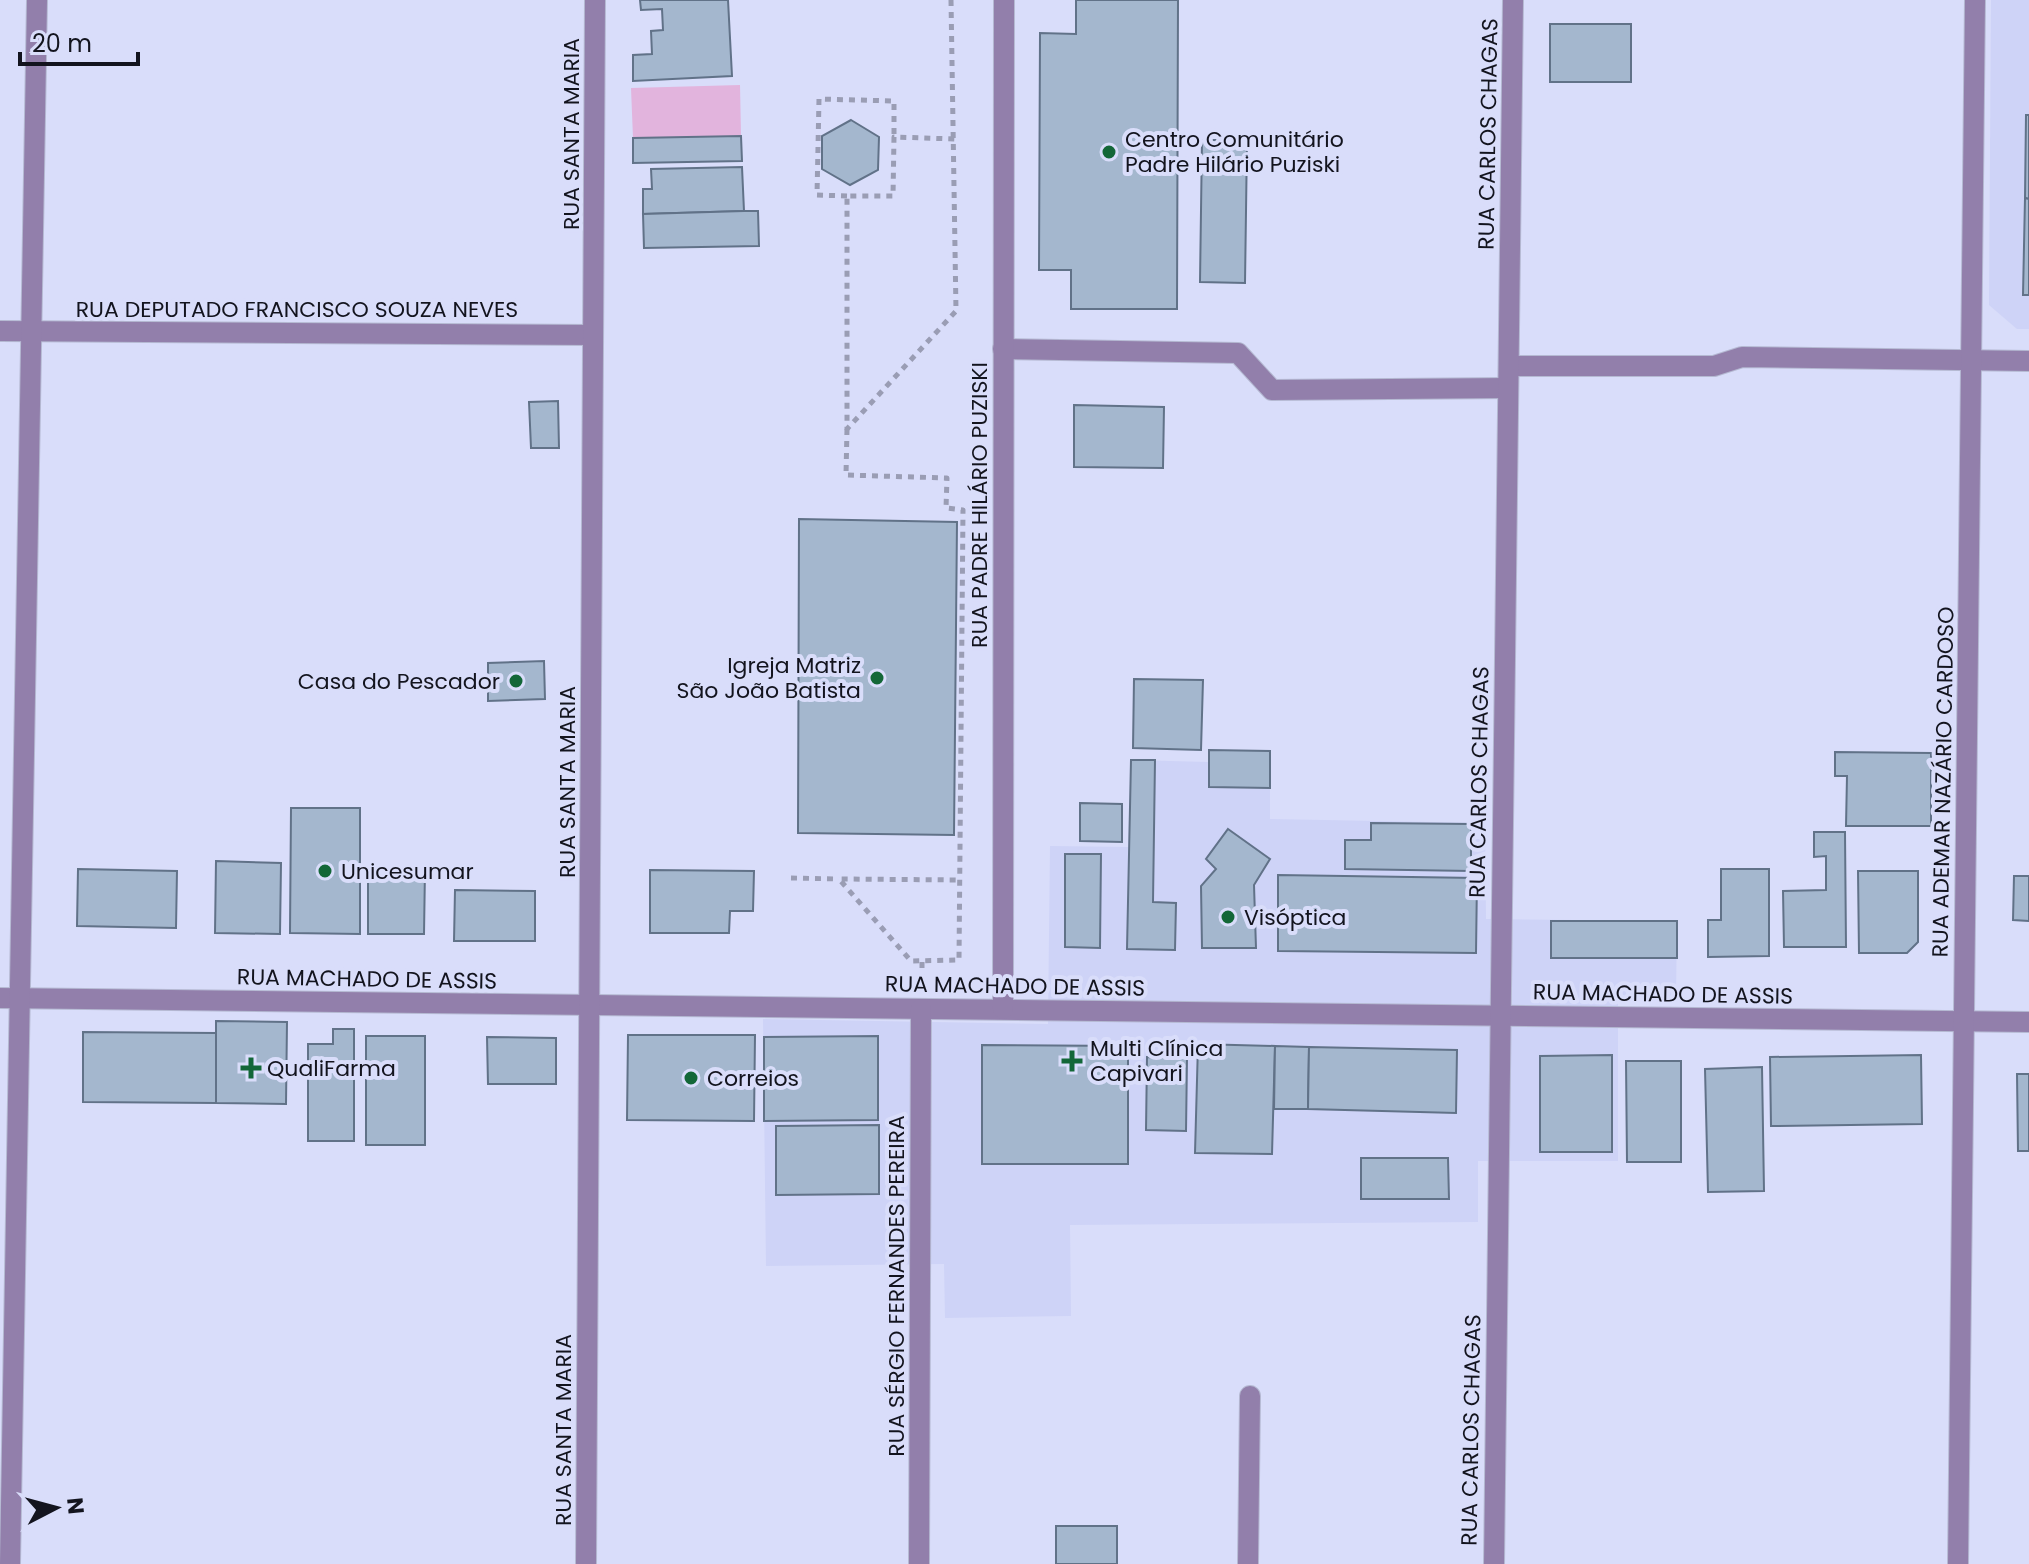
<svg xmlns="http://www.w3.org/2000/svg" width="2029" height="1564" font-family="Poppins,sans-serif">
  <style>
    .built { fill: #ced3f7 }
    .green { fill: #e2b4dd }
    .building { fill: #a4b7ce; stroke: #617288; stroke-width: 2 }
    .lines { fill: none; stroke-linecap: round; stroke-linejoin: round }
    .minor-casing { stroke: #b5b9d2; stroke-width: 22 }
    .path { stroke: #9a9db4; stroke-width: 5; stroke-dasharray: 6 6; stroke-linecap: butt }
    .minor { stroke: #927fab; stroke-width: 20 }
    .poi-dot { fill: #136738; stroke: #d9ddfa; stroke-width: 3 }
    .labels { text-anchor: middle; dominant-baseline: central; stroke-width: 8; stroke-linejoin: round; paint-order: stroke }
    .street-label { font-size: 22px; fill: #13141e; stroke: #d9ddfa }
    .poi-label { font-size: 22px; fill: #13141e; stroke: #d9ddfa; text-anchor: start }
  </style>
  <rect width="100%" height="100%" fill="#d9ddfa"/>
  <g class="built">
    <polygon points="1991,0 2029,0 2029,329 2017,329 1989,305"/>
    <polygon points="1209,750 1270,751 1270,819 1485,823 1486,919 1677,921 1676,997 1618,999 1618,1161 1478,1161 1478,1222 1070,1225 1071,1316 945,1318 944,1264 766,1266 763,1019 1048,1024 1050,846 1128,847 1131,760 1209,762"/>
  </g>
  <polygon class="green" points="740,85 741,136 633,138 631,88"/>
  <g class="building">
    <polygon points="640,0 728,0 732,76 633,81 633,55 652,54 651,31 663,30 662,9 641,10"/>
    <polygon points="1076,0 1178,0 1177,309 1071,309 1071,270 1039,270 1040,33 1076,34"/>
    <rect x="1550" y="24" width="81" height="58"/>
    <polygon points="2026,115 2029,115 2029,199 2025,198"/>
    <polygon points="851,120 879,137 878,170 850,185 822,169 822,136"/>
    <polygon points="741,136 742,161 633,163 633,138"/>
    <polygon points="1202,140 1247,140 1245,283 1200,282"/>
    <polygon points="742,167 744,211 643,214 643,189 652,189 651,169"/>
    <polygon points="2025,198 2029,199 2029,295 2023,295"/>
    <polygon points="744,211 758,211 759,246 644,248 643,214"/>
    <polygon points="558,401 559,448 531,448 529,402"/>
    <polygon points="1074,405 1164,407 1163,468 1074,467"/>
    <polygon points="799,519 957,522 954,835 798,833"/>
    <polygon points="544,661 545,699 488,701 488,663"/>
    <polygon points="1134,679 1203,680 1201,750 1133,748"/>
    <polygon points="1209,750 1270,751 1270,788 1209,787"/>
    <polygon points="1835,752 1931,753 1931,826 1846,826 1847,776 1835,776"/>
    <polygon points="1131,760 1155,760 1153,902 1176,903 1175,950 1127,949"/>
    <polygon points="1080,803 1122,804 1122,842 1080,841"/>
    <polygon points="291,808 360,808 360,934 290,933"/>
    <polygon points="1371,823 1471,824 1471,871 1345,869 1345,840 1371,840"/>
    <polygon points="1228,829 1270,859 1254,885 1256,948 1202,948 1201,886 1216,869 1206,859"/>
    <polygon points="1814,832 1845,832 1846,947 1784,947 1783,891 1826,890 1826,856 1814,857"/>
    <polygon points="1065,854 1101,854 1100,948 1065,947"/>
    <polygon points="216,861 281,863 280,934 215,933"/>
    <polygon points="368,868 425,869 424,934 368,934"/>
    <polygon points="78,869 177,871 176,928 77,926"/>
    <polygon points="1721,869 1769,869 1769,956 1708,957 1708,920 1721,920"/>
    <polygon points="650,870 754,871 753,911 730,911 729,933 650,933"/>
    <polygon points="1858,871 1918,871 1918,942 1907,953 1859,953"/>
    <polygon points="1278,875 1477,878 1476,953 1278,951"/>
    <polygon points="2014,876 2029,876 2029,921 2013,920"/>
    <polygon points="455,890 535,891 535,941 454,941"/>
    <rect x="1551" y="921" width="126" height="37"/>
    <polygon points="216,1021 287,1022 286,1104 216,1103"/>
    <polygon points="333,1029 354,1029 354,1141 308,1141 308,1044 333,1044"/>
    <polygon points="83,1032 216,1033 216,1103 83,1102"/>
    <polygon points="628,1035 755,1035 754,1121 627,1120"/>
    <rect x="366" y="1036" width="59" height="109"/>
    <polygon points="878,1036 878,1120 764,1121 764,1037"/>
    <polygon points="487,1037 556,1038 556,1084 488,1084"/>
    <polygon points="1198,1044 1275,1046 1272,1154 1195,1153"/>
    <polygon points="982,1045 1128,1046 1128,1164 982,1164"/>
    <polygon points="1275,1046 1309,1047 1308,1109 1274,1109"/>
    <polygon points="1309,1047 1457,1050 1456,1113 1308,1109"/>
    <polygon points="1612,1055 1612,1152 1540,1152 1540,1056"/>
    <polygon points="1921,1055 1922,1124 1771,1126 1770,1057"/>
    <polygon points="1147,1057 1187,1058 1186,1131 1146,1130"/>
    <polygon points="1626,1061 1681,1061 1681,1162 1627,1162"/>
    <polygon points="1762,1067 1764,1191 1708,1192 1705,1069"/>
    <polygon points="2017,1074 2029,1074 2029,1151 2018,1151"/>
    <polygon points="879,1125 879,1194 776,1195 776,1126"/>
    <polygon points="1361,1158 1448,1158 1449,1199 1361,1199"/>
    <rect x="1056" y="1526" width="61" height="38"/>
  </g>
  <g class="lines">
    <g class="minor-casing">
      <g id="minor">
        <polyline points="0,331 593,335"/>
        <polyline points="1003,349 1238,353 1272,390 1508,388"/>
        <polyline points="1509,366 1714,366 1742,357 2029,361"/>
        <polyline points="0,998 2029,1022"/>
        <polyline points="1003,1009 1004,0"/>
        <polyline points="10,1564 37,0"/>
        <polyline points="586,1564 595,0"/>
        <polyline points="919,1564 921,1009"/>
        <polyline points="1248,1564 1250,1396"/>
        <polyline points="1494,1564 1513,0"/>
        <polyline points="1958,1564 1975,0"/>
      </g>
    </g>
    <g class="path">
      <polyline points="951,0 956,311 847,429 847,196 893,196 894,137 955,139"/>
      <polyline points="847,196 817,195 819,99 894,101 894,137"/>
      <polyline points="847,429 846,475 947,478 946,508 963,510 959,960 911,961 839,879 960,880"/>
      <polyline points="791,878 839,879"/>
      <polyline points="922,980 922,961"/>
    </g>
    <use href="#minor" class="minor"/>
  </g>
  <g class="poi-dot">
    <circle cx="1109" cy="152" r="8"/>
    <circle cx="877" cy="678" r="8"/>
    <circle cx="516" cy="681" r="8"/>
    <circle cx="325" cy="871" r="8"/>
    <circle cx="1228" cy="917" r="8"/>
    <path d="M1068 1049h8v8h8v8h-8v8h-8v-8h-8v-8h8z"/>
    <path d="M247 1056h8v8h8v8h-8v8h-8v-8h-8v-8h8z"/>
    <circle cx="691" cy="1078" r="8"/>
  </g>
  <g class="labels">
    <g class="street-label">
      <text transform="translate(571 134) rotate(-90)">RUA SANTA MARIA</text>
      <text transform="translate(1488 134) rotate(-89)">RUA CARLOS CHAGAS</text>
      <text x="297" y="309">RUA DEPUTADO FRANCISCO SOUZA NEVES</text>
      <text transform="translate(979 505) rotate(-90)">RUA PADRE HILÁRIO PUZISKI</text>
      <text transform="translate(567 782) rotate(-90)">RUA SANTA MARIA</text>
      <text transform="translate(1479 782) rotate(-89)">RUA CARLOS CHAGAS</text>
      <text transform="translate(1943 782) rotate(-89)">RUA ADEMAR NAZÁRIO CARDOSO</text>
      <text transform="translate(367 979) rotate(1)">RUA MACHADO DE ASSIS</text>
      <text transform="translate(1015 986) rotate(1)">RUA MACHADO DE ASSIS</text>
      <text transform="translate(1663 994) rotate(1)">RUA MACHADO DE ASSIS</text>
      <text transform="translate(896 1286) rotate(-90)">RUA SÉRGIO FERNANDES PEREIRA</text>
      <text transform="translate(563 1430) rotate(-90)">RUA SANTA MARIA</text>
      <text transform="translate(1471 1430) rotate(-89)">RUA CARLOS CHAGAS</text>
    </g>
    <g class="poi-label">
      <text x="1125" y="139">Centro Comunitário<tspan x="1125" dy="25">Padre Hilário Puziski</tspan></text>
      <text x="861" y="665" text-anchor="end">Igreja Matriz<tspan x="861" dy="25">São João Batista</tspan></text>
      <text x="500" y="681" text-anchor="end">Casa do Pescador</text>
      <text x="341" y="871">Unicesumar</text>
      <text x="1244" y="917">Visóptica</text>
      <text x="1090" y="1048">Multi Clínica<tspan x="1090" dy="25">Capivari</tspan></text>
      <text x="267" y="1068">QualiFarma</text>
      <text x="707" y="1078">Correios</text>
    </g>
  </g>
  <g transform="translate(56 1508) rotate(84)" stroke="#d9ddfa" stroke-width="6" paint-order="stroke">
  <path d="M0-6L14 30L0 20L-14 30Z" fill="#13141e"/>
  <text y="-12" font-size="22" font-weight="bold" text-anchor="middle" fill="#13141e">N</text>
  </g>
  <path d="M20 52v12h118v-12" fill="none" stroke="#13141e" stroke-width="4"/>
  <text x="32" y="52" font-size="24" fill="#13141e" stroke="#d9ddfa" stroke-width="6" paint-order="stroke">20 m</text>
</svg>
